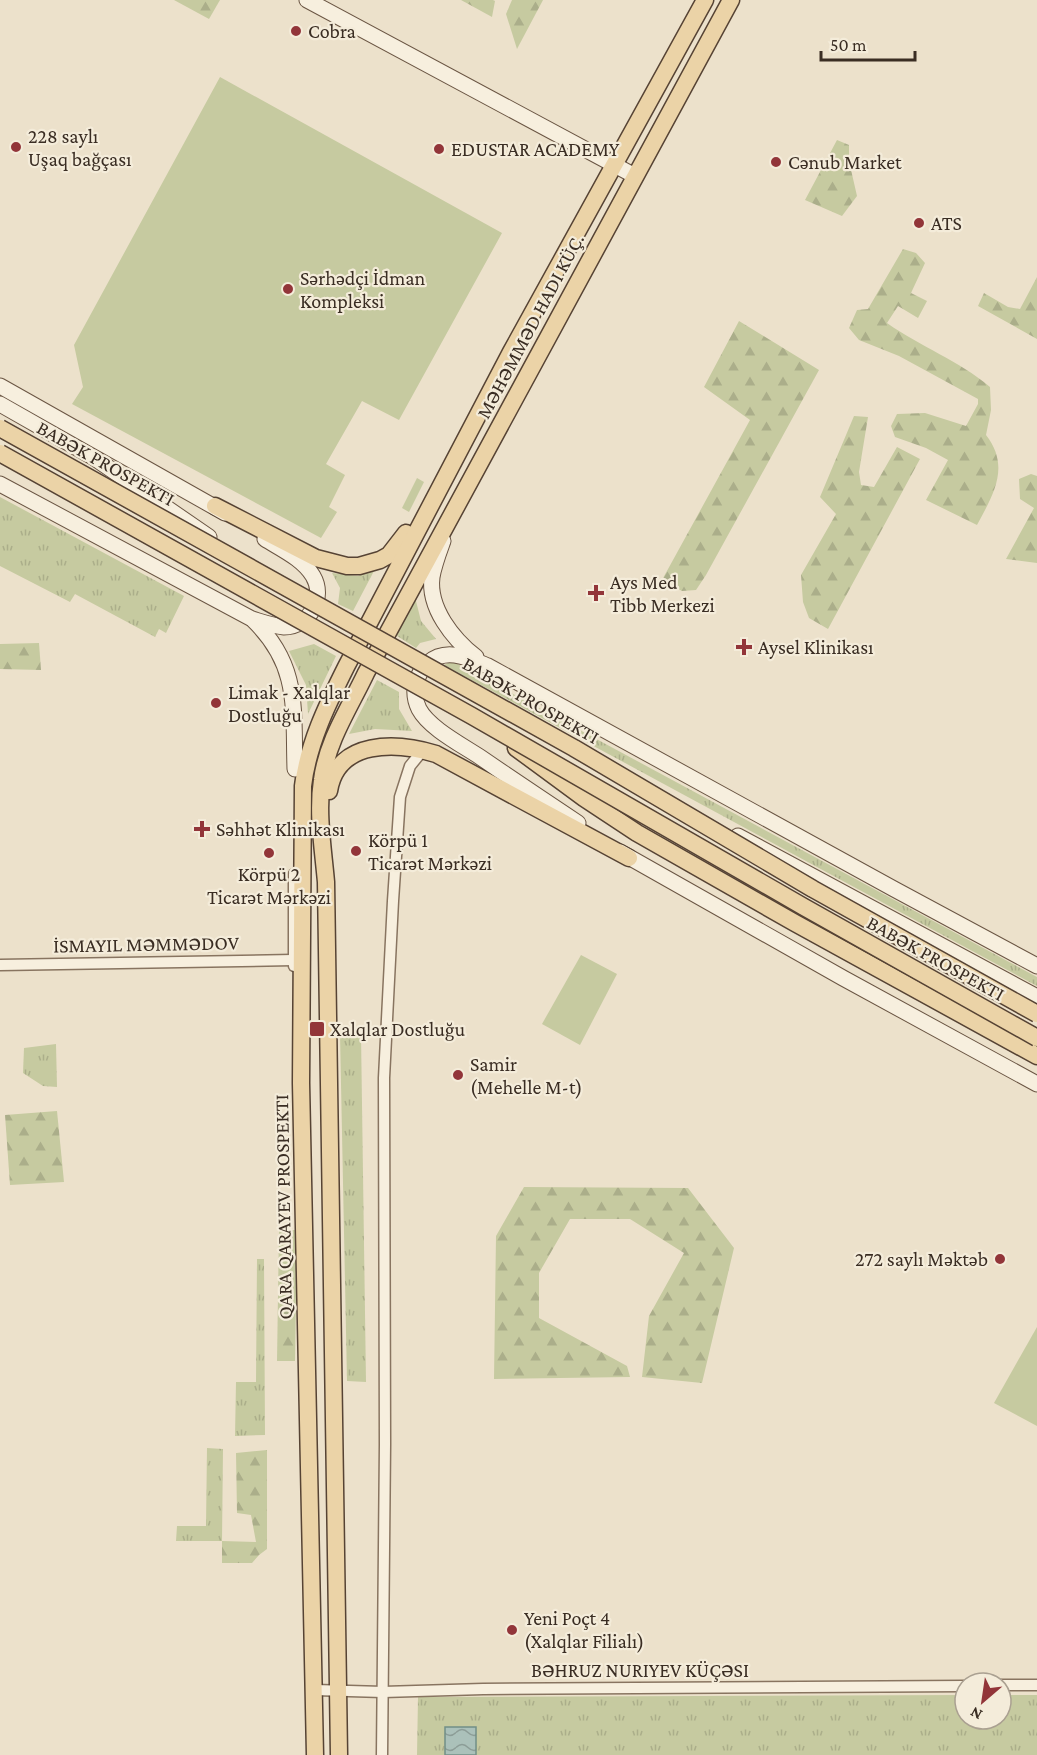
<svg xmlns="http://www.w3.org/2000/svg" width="1037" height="1755" font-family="'Crimson Pro',serif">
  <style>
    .grass { fill: url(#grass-tufts) }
    .forest { fill: url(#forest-firs) }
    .pitch { fill: #c6caa0 }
    .water { fill: url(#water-waves); stroke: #728f87; stroke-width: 1.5 }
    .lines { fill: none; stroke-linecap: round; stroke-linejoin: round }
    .minor-casing { stroke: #887460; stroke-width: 13 }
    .secondary-casing { stroke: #6a5543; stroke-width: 17 }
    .primary-casing { stroke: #564334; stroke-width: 19 }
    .minor { stroke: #f7efde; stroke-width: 10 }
    .secondary { stroke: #f7efde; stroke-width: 15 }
    .primary { stroke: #ebd3a7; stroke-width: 16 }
    .primary-bridge-casing { stroke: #564334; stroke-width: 19; stroke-linecap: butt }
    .primary-bridge { stroke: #ebd3a7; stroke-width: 16 }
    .poi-dot { fill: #923539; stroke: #f4ecda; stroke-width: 2 }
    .labels { text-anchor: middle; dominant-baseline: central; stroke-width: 4.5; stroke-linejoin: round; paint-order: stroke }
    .poi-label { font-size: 20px; fill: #3a2d23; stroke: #f4ecda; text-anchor: start }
    .street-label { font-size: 20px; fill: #3a2d23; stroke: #f4ecda }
  </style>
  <defs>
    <pattern id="grass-tufts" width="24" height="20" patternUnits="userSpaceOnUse" patternTransform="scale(1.5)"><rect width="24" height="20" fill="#c6caa0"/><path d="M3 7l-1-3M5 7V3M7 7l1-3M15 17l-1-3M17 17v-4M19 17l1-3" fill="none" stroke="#abae8a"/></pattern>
    <pattern id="forest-firs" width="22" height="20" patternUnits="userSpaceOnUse" patternTransform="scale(1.5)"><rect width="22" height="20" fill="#c6caa0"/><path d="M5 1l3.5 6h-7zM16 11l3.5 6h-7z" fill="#abae8a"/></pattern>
    <pattern id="water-waves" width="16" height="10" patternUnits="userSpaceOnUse" patternTransform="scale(1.5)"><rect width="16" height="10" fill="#abc1ba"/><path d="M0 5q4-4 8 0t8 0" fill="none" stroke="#8c9d97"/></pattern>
  </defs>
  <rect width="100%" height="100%" fill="#ece1cb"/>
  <g class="grass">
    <polygon points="417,478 424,482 409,512 402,508"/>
    <polygon points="0,497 184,596 166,633 159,629 155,637 75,594 70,602 0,566"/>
    <polygon points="375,569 353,611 338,604 340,588 332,573 358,576"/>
    <polygon points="414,593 421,621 436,639 420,643 416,648 394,634"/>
    <polygon points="314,644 336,656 308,714 306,685 289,651"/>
    <polygon points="452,661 1037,977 1037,986 444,665"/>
    <polygon points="377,680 399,692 399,709 412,731 375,729 349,734"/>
    <polygon points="340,1034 361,1034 366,1382 347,1381"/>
    <polygon points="56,1044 57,1087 43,1086 23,1073 24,1048"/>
    <polygon points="257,1259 264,1259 265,1435 235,1436 236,1382 256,1382"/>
    <polygon points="207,1448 223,1449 222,1541 176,1541 177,1526 206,1526"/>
    <polygon points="965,1695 965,1719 1001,1719 1001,1695 1037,1695 1037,1755 417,1755 418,1697"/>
  </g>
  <g class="forest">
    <polygon points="174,0 220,0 209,19"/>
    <polygon points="461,0 493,0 495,1 492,17"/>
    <polygon points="512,0 543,0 517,49 506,14"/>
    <polygon points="837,140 849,145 849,161 857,196 842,216 805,200"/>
    <path d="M 903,249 L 916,253 L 925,263 L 911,293 L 927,301 L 918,318 L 898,306 L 887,323 C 921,347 958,360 990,387 L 991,410 L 986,435 C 1011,467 993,495 977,525 L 926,500 L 948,460 L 926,448 L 895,437 L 891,426 L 897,414 L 925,413 L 966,426 L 978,404 L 978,399 L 899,356 L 859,340 L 849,328 L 857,310 L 868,309 Z"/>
    <polygon points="1037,277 1037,339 978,306 984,293 1008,307 1020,309"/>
    <polygon points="739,321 819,370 706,575 696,590 682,591 662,580 750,420 704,387"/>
    <polygon points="854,416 868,417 859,472 861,485 874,487 897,447 920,459 828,629 809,618 803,602 801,575 836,514 820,497"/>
    <polygon points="1031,474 1037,476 1037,563 1006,559 1034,508 1020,499 1019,479"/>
    <polygon points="39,643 41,670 0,669 0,644"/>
    <polygon points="57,1111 64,1182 10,1185 5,1115"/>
    <polygon points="524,1187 688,1188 734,1248 702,1383 642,1377 649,1316 684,1253 630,1219 570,1219 539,1273 539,1318 627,1366 630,1377 494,1379 496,1236"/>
    <polygon points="279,1230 297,1230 295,1361 277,1361"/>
    <polygon points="267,1450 267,1549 259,1555 252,1563 222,1563 222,1541 256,1542 251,1515 237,1513 236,1453"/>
  </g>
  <g class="pitch">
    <polygon points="220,77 502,233 399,420 362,401 326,464 345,475 329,507 337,512 321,538 72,404 83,387 74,345"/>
    <polygon points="581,955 617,974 580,1045 542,1024"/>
    <polygon points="1037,1327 1037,1426 994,1403"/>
  </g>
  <rect class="water" x="445" y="1727" width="31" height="28"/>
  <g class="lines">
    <g class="minor-casing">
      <g id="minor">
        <polyline points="0,965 293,960"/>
        <polyline points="294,966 294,874"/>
        <polyline points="1001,1685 1037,1685"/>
        <polyline points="315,1690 383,1692 483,1689 965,1686"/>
        <polyline points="382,1755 385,1444 384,1078 393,901 400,797 410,766 423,750"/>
      </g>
    </g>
    <g class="secondary-casing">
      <g id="secondary">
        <polyline points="307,0 635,176"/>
        <polyline points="0,386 225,513"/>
        <polyline points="0,404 93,457 209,537"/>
        <path d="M 0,484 L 252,619 C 262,622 273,626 284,627 C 309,627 326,598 313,576 C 303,559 281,549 265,539"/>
        <path d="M 443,541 C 439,552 434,565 432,577 C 428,608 453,639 476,657"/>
        <path d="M 254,621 C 300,666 293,709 295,769"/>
        <path d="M 578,823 C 545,801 512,779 480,757 C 462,745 429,728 419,709 C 411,693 415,675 428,663 C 446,647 468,658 488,666 L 894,889 L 1037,966"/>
        <polyline points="738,836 1037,997"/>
        <polyline points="620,852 843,978 1037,1084"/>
      </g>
    </g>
    <g class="primary-casing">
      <g id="primary">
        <polyline points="215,506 316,558 347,566 359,566 380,560 389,555 406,533"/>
        <polyline points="516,748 584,798 637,833 795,923 1037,1056"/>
        <path d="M 329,791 C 337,739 397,742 436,754 L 629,858"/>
        <path d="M 315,1755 L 301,1083 L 303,786 C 308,744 327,705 346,667 L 511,352 L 705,0"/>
        <path d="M 339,1755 L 326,882 C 323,848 317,813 322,780 C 327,741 350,707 366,673 L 731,0"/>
      </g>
    </g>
    <use href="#minor" class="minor"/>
    <use href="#secondary" class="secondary"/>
    <use href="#primary" class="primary"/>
    <g class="primary-bridge-casing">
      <g id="primary-bridge">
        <polyline points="0,428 574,748 813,889 1037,1014"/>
        <polyline points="0,453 472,716 804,907 1037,1038"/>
      </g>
    </g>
    <use href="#primary-bridge" class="primary-bridge"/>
  </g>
  <g class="poi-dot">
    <circle cx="296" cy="31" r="6"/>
    <circle cx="16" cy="147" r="6"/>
    <circle cx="439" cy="149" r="6"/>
    <circle cx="776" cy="162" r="6"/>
    <circle cx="919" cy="223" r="6"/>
    <circle cx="288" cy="289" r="6"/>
    <path d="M593 584h6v6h6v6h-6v6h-6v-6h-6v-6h6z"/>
    <path d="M741 638h6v6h6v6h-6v6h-6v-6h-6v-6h6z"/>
    <circle cx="216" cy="703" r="6"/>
    <path d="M199 820h6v6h6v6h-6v6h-6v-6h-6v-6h6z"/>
    <circle cx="356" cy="851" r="6"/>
    <circle cx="269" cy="853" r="6"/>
    <rect x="309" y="1021" width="16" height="16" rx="3"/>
    <circle cx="458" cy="1075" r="6"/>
    <circle cx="1000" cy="1259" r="6"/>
    <circle cx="512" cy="1630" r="6"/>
  </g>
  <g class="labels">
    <g class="poi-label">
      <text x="308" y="31">Cobra</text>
      <text x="28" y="136">228 saylı<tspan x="28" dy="23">Uşaq bağçası</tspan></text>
      <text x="451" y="149">EDUSTAR ACADEMY</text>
      <text x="788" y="162">Cənub Market</text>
      <text x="931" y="223">ATS</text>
      <text x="300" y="278">Sərhədçi İdman<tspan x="300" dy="23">Kompleksi</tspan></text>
      <text x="610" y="582">Ays Med<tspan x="610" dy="23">Tibb Merkezi</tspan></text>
      <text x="758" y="647">Aysel Klinikası</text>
      <text x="228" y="692">Limak - Xalqlar<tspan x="228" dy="23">Dostluğu</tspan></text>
      <text x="216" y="829">Səhhət Klinikası</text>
      <text x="368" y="840">Körpü 1<tspan x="368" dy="23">Ticarət Mərkəzi</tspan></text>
      <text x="269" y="874" text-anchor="middle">Körpü 2<tspan x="269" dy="23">Ticarət Mərkəzi</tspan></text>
      <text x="330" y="1029">Xalqlar Dostluğu</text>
      <text x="470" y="1064">Samir<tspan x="470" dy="23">(Mehelle M-t)</tspan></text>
      <text x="988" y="1259" text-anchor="end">272 saylı Məktəb</text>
      <text x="524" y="1618">Yeni Poçt 4<tspan x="524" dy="23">(Xalqlar Filialı)</tspan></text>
    </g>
    <g class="street-label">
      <text transform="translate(530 326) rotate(-62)">MƏHƏMMƏD HADI KÜÇ.</text>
      <text transform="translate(106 463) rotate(29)">BABƏK PROSPEKTI</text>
      <text transform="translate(531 700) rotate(30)">BABƏK PROSPEKTI</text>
      <text transform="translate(146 944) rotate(-1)">İSMAYIL MƏMMƏDOV</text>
      <text transform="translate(936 958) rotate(29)">BABƏK PROSPEKTI</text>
      <text transform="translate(283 1207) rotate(-91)">QARA QARAYEV PROSPEKTI</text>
      <text x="640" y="1670">BƏHRUZ NURIYEV KÜÇƏSI</text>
    </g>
  </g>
  <g transform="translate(983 1701) rotate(209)"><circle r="28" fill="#f4ecda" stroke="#aaa091" stroke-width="1.5"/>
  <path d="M0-4.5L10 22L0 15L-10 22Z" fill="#923539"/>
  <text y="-9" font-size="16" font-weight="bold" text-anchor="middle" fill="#3a2d23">N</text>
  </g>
  <path d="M821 51v9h94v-9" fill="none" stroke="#3a2d23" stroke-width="3"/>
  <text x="830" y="51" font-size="18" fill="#3a2d23" stroke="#f4ecda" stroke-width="4.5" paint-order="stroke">50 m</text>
</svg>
